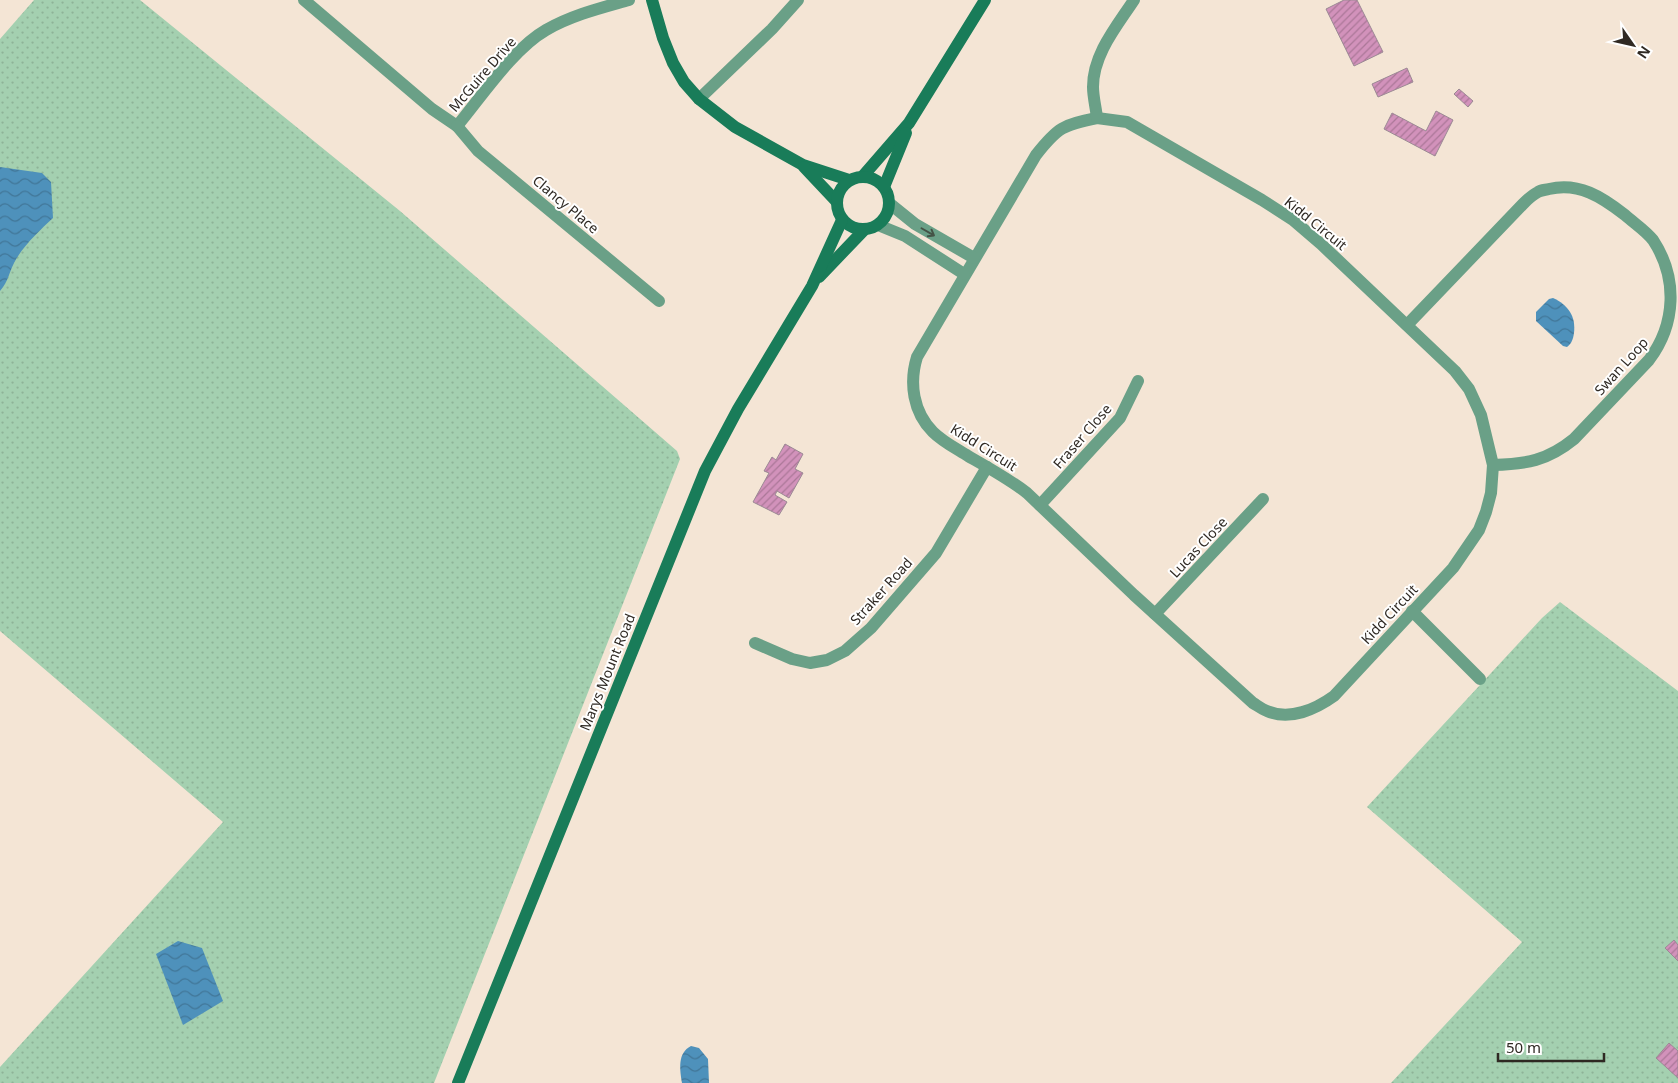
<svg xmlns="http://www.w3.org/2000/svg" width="1678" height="1083" font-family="'Noto Sans',sans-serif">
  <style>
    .grass { fill: url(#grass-dots) }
    .water { fill: url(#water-waves) }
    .building { fill: url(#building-hatch); stroke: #9b8994 }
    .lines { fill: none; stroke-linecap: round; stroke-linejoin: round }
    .street { stroke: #6aa087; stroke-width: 12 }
    .secondary { stroke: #197c59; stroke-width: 12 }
    .oneway { stroke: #445346 }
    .labels { text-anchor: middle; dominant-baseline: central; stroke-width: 4; stroke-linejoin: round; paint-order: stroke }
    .street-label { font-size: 14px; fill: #2f2923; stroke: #fff }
  </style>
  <defs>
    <pattern id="grass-dots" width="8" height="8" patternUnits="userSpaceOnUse" patternTransform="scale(1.25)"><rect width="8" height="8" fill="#a4d0b0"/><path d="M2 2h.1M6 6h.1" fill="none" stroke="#8eb397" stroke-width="1.8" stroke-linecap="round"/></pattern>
    <pattern id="water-waves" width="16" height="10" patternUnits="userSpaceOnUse" patternTransform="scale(1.25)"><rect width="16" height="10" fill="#4e91bb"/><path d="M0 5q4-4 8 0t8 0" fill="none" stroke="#417698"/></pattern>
    <pattern id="building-hatch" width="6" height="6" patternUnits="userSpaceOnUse" patternTransform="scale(1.25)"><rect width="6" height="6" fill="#d292bb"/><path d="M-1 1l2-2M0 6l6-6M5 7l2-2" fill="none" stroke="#ab7798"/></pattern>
  </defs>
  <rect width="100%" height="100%" fill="#f4e5d5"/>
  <g class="grass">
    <polygon points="34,0 140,0 400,211 677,451 680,459 434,1083 0,1083 0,1067 223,822 0,631 0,39"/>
    <polygon points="1560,602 1678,691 1678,1083 1391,1083 1522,942 1367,807 1542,618"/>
  </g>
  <g class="water">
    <path d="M 0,167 L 42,173 L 51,182 L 53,218 C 40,230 22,247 14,263 C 8,275 9,280 0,291 Z"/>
    <path d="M 1553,298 C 1568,305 1576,316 1574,333 C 1573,339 1572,343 1567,347 L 1563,346 L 1536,321 L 1536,312 L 1549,299 Z"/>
    <polygon points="178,941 202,948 223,1001 183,1025 156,954"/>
    <path d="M 691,1046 L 699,1048 L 708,1059 L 709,1083 L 682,1083 C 680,1070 677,1053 691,1046 Z"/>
  </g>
  <g class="building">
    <polygon points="1344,0 1357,0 1383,52 1354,66 1326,9"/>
    <polygon points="1407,68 1413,82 1378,97 1372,84"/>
    <polygon points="1459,89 1473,101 1468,107 1454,94"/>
    <polygon points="1436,111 1453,120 1435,156 1384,129 1392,113 1426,131"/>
    <polygon points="785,444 803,454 795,469 803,473 789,498 777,491 775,495 787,502 779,515 753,502 769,473 764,471 772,457 776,460"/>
    <polygon points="1674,940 1678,945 1678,961 1665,948"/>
    <polygon points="1669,1043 1678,1051 1678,1078 1656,1058"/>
  </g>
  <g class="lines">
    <g class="street">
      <path d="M 304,0 L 432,109 L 457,126 C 482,96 513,49 546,30 C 572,15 601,8 629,0"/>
      <polyline points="699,99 772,29 798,0"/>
      <path d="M 1097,118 L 1127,122 L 1262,200 L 1293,220 L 1321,244 L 1455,371 L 1469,389 L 1481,415 L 1493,465 L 1491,493 L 1486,512 L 1479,530 L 1453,568 L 1334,696 C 1316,709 1290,721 1267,711 C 1262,709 1258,706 1253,703 L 1134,595 L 1027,493 C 1009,479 989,468 968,456 C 957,449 943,442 933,432 C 913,412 909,383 917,357 L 1036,155 C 1058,127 1063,125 1097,118 Z"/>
      <path d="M 1097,118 C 1096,108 1093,97 1093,87 C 1093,54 1117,26 1134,0"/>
      <polyline points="457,126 478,151 659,301"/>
      <polyline points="889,203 915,224 974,258"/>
      <polyline points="878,225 905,236 964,274"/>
      <path d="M 1407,325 L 1523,204 C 1527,200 1532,195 1538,192 C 1541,190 1545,190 1549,189 C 1579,182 1602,197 1625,215 C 1634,223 1646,231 1653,240 C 1678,278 1676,324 1649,360 L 1574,439 C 1547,461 1526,464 1493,465"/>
      <polyline points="1040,505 1120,418 1138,381"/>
      <polyline points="1412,611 1480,679"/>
      <polyline points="1155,614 1263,499"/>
      <polyline points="755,643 792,659 810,663 827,660 845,651 871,628 936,553 987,467"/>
    </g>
    <g class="secondary">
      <polyline points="652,0 663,38 673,63 684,82 699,99 735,127 803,165 849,180"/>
      <polyline points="804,167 836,201"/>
      <polyline points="863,176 909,123 985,0"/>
      <circle cx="863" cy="203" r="26"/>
      <polyline points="884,187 906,133"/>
      <polyline points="819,277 864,230"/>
      <polyline points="458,1083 705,471 738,409 812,286 842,220"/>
    </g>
  </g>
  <defs><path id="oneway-shaft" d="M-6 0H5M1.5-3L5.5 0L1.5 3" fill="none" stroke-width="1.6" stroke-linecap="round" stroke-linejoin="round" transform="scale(1.25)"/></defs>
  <use class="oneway" href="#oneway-shaft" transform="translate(928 232) rotate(30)"/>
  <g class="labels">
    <g class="street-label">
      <text transform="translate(482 74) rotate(-49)">McGuire Drive</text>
      <text transform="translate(566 204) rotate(40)">Clancy Place</text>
      <text transform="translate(1316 223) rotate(39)">Kidd Circuit</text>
      <text transform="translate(1621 366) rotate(-48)">Swan Loop</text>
      <text transform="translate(1082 436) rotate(-49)">Fraser Close</text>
      <text transform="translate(984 447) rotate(32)">Kidd Circuit</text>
      <text transform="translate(1198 547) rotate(-47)">Lucas Close</text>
      <text transform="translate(881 591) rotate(-48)">Straker Road</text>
      <text transform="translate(1389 614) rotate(-47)">Kidd Circuit</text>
      <text transform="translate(607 672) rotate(-68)">Marys Mount Road</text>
    </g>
  </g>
  <g transform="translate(1633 45) rotate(124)" stroke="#ffffff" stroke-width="4" paint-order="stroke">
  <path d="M0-4L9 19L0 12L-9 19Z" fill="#2f2923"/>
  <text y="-8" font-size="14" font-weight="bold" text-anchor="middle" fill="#2f2923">N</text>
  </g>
  <path d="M1498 1053v8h106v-8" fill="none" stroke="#2f2923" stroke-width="2.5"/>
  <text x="1506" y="1053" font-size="15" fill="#2f2923" stroke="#ffffff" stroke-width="4" paint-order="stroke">50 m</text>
</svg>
